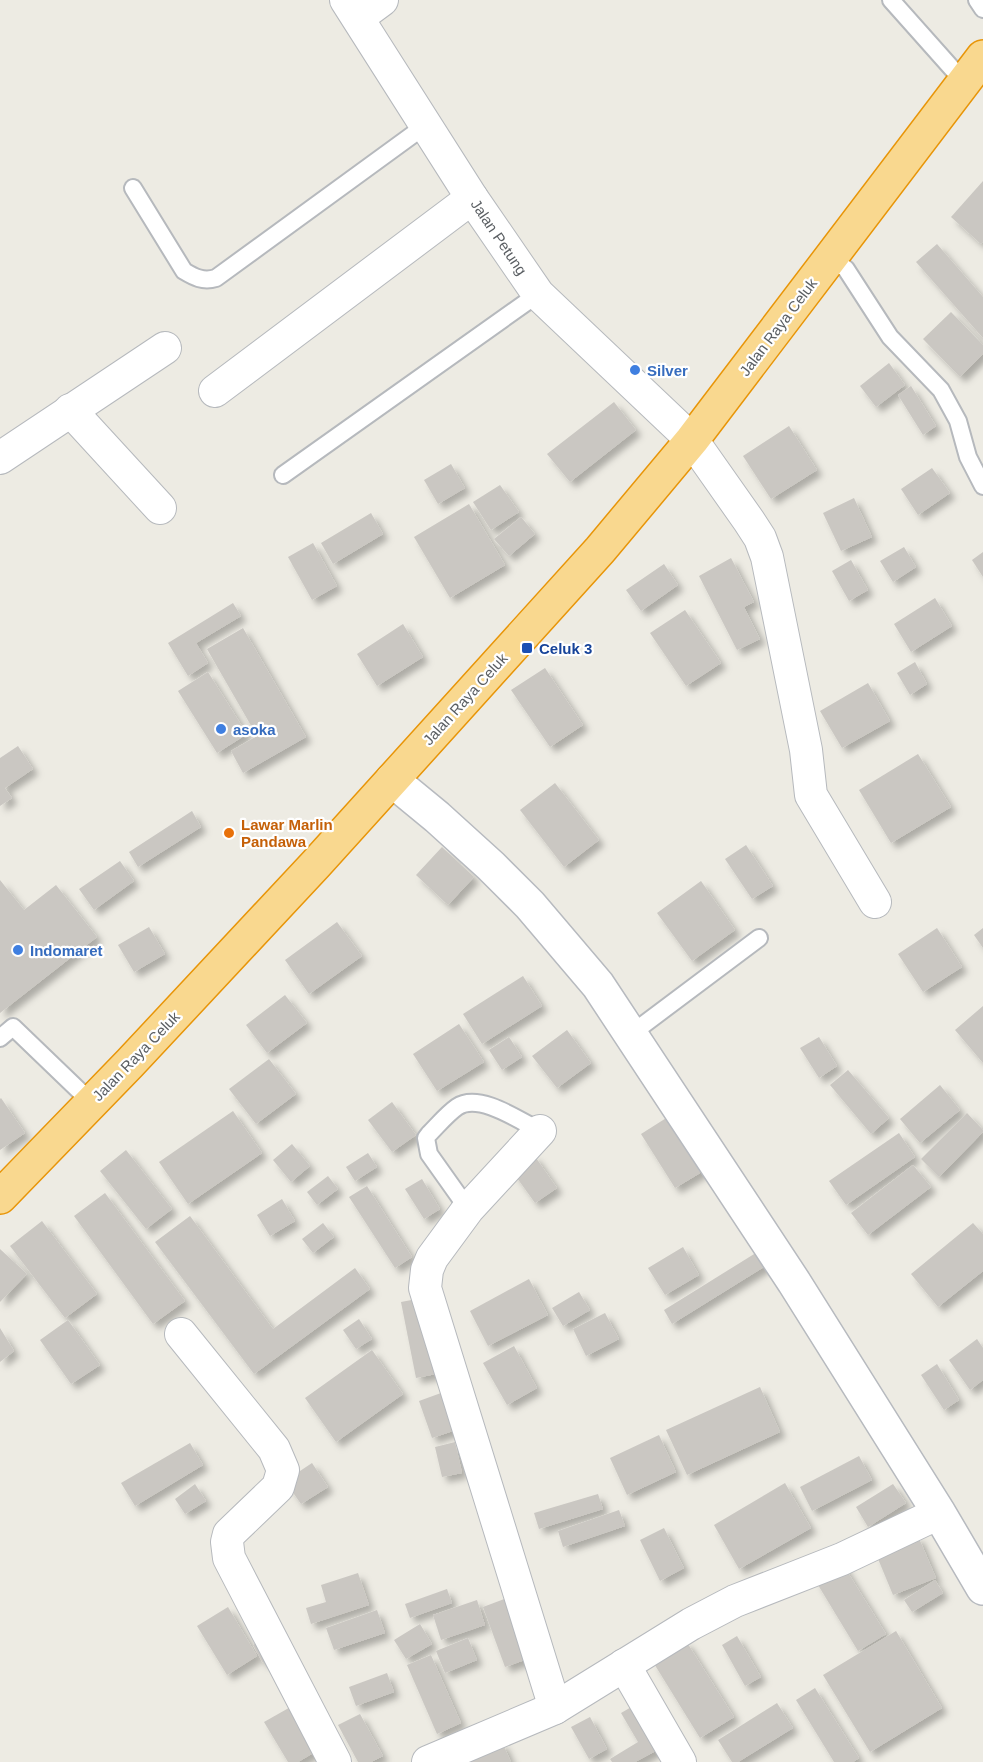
<svg xmlns="http://www.w3.org/2000/svg" width="983" height="1762" font-family="Helvetica,sans-serif">
  <style>
    .building { fill: #cac7c2; filter: url(#shadow) }
    .lines { fill: none; stroke-linecap: round; stroke-linejoin: round }
    .lane-casing { stroke: #b6b9bd; stroke-width: 20 }
    .street-casing { stroke: #b6b9bd; stroke-width: 34 }
    .secondary-casing { stroke: #b7babf; stroke-width: 36 }
    .highway-casing { stroke: #e89508; stroke-width: 36 }
    .lane { stroke: #fff; stroke-width: 16 }
    .street { stroke: #fff; stroke-width: 32 }
    .secondary { stroke: #fff; stroke-width: 33 }
    .highway { stroke: #f9d88f; stroke-width: 33 }
    .shop-dot { fill: #3f7fe0; stroke: #fff; stroke-width: 2 }
    .transit-dot { fill: #1a4fb4; stroke: #fff; stroke-width: 2 }
    .food-dot { fill: #e8710a; stroke: #fff; stroke-width: 2 }
    .labels { text-anchor: middle; dominant-baseline: central; stroke-width: 4.5; stroke-linejoin: round; paint-order: stroke }
    .street-label { font-size: 15px; fill: #5b5f63; stroke: #fff }
    .shop-label { font-size: 15px; font-weight: bold; fill: #366cbe; stroke: #fff; text-anchor: start }
    .transit-label { font-size: 15px; font-weight: bold; fill: #164399; stroke: #fff; text-anchor: start }
    .food-label { font-size: 15px; font-weight: bold; fill: #c56008; stroke: #fff; text-anchor: start }
  </style>
  <defs>
    <filter id="shadow"><feDropShadow dx="5.5" dy="5.5" stdDeviation="3" flood-color="#0004"/></filter>
  </defs>
  <rect width="100%" height="100%" fill="#edebe3"/>
  <g class="building">
    <polygon points="983,181 983,242 981,244 951,217"/>
    <polygon points="937,244 983,297 983,338 916,262"/>
    <polygon points="951,312 983,345 983,354 960,377 923,339"/>
    <polygon points="889,363 905,385 876,407 860,386"/>
    <polygon points="911,386 936,426 923,435 898,395"/>
    <polygon points="614,402 636,430 570,482 547,454"/>
    <polygon points="789,426 817,470 771,499 743,456"/>
    <polygon points="451,464 465,488 438,504 424,480"/>
    <polygon points="932,468 950,493 918,515 901,489"/>
    <polygon points="500,485 519,512 491,530 473,502"/>
    <polygon points="854,498 872,537 841,551 823,513"/>
    <polygon points="469,504 505,565 450,598 414,537"/>
    <polygon points="371,513 383,534 333,564 321,543"/>
    <polygon points="521,517 535,534 509,556 494,539"/>
    <polygon points="313,543 337,586 312,600 288,557"/>
    <polygon points="904,547 916,567 893,582 880,561"/>
    <polygon points="983,552 983,577 972,560"/>
    <polygon points="731,558 754,602 744,607 760,639 737,650 699,576"/>
    <polygon points="851,560 868,590 849,601 832,571"/>
    <polygon points="664,564 678,585 641,611 626,590"/>
    <polygon points="935,598 952,626 911,652 894,624"/>
    <polygon points="233,603 241,616 196,643 208,663 188,676 168,643"/>
    <polygon points="685,610 721,663 686,686 650,633"/>
    <polygon points="403,624 423,657 377,686 357,654"/>
    <polygon points="243,628 306,737 243,773 231,751 257,736 207,649"/>
    <polygon points="915,662 927,684 910,695 897,673"/>
    <polygon points="545,668 583,725 550,747 511,690"/>
    <polygon points="208,672 247,734 217,753 178,691"/>
    <polygon points="868,683 890,721 842,748 820,711"/>
    <polygon points="18,746 33,769 5,788 12,798 0,806 0,758"/>
    <polygon points="918,754 951,807 891,843 859,790"/>
    <polygon points="555,783 599,840 564,867 520,810"/>
    <polygon points="192,811 201,827 138,867 129,852"/>
    <polygon points="746,845 773,886 752,899 725,859"/>
    <polygon points="442,847 474,877 448,905 416,875"/>
    <polygon points="120,861 134,881 94,910 79,889"/>
    <polygon points="0,880 24,910 56,885 97,937 0,1013"/>
    <polygon points="701,881 735,930 692,961 657,913"/>
    <polygon points="337,922 362,956 309,994 285,960"/>
    <polygon points="149,927 165,954 134,972 118,945"/>
    <polygon points="937,928 962,967 923,992 898,954"/>
    <polygon points="983,928 983,948 974,935"/>
    <polygon points="523,976 542,1006 482,1044 463,1014"/>
    <polygon points="285,995 307,1023 267,1053 246,1025"/>
    <polygon points="983,1006 983,1063 955,1030"/>
    <polygon points="459,1024 484,1062 437,1091 413,1054"/>
    <polygon points="567,1030 591,1063 557,1088 532,1056"/>
    <polygon points="509,1037 522,1057 502,1070 489,1050"/>
    <polygon points="819,1037 837,1066 819,1078 800,1048"/>
    <polygon points="269,1059 296,1094 256,1124 229,1089"/>
    <polygon points="848,1070 889,1118 871,1134 830,1085"/>
    <polygon points="940,1085 960,1110 920,1143 900,1119"/>
    <polygon points="1,1098 25,1133 0,1150 0,1099"/>
    <polygon points="392,1102 416,1135 392,1152 368,1120"/>
    <polygon points="233,1111 262,1153 188,1204 159,1162"/>
    <polygon points="967,1113 983,1130 983,1132 939,1177 921,1159"/>
    <polygon points="671,1115 705,1170 675,1188 641,1134"/>
    <polygon points="899,1133 915,1157 846,1205 829,1181"/>
    <polygon points="292,1144 310,1166 291,1182 273,1160"/>
    <polygon points="126,1150 172,1209 146,1229 100,1171"/>
    <polygon points="368,1153 377,1167 355,1181 346,1167"/>
    <polygon points="534,1155 557,1188 535,1203 512,1171"/>
    <polygon points="913,1165 931,1187 868,1235 851,1213"/>
    <polygon points="328,1176 338,1189 317,1205 307,1192"/>
    <polygon points="422,1179 440,1209 424,1219 405,1189"/>
    <polygon points="367,1186 412,1257 395,1268 349,1197"/>
    <polygon points="105,1193 185,1301 153,1324 74,1216"/>
    <polygon points="282,1199 295,1221 270,1236 257,1215"/>
    <polygon points="190,1216 273,1329 355,1268 370,1289 254,1374 155,1242"/>
    <polygon points="42,1221 97,1294 65,1318 10,1246"/>
    <polygon points="323,1223 334,1237 313,1253 302,1239"/>
    <polygon points="973,1223 983,1234 983,1271 938,1307 911,1274"/>
    <polygon points="683,1247 699,1275 665,1295 648,1268"/>
    <polygon points="0,1249 27,1274 0,1302"/>
    <polygon points="759,1251 767,1265 672,1324 664,1310"/>
    <polygon points="529,1279 548,1315 488,1346 470,1311"/>
    <polygon points="579,1292 590,1310 563,1326 552,1308"/>
    <polygon points="422,1298 436,1374 416,1378 401,1302"/>
    <polygon points="605,1313 619,1339 586,1356 573,1329"/>
    <polygon points="359,1319 372,1339 356,1349 343,1330"/>
    <polygon points="68,1320 100,1365 71,1384 40,1340"/>
    <polygon points="0,1328 14,1351 0,1362"/>
    <polygon points="977,1339 983,1348 983,1380 970,1390 949,1360"/>
    <polygon points="514,1346 537,1388 507,1405 483,1363"/>
    <polygon points="372,1350 403,1394 336,1442 305,1398"/>
    <polygon points="937,1364 959,1400 944,1410 921,1375"/>
    <polygon points="760,1387 780,1432 687,1475 666,1430"/>
    <polygon points="452,1389 465,1427 432,1438 419,1401"/>
    <polygon points="659,1435 676,1472 627,1495 610,1458"/>
    <polygon points="455,1442 462,1473 442,1477 435,1447"/>
    <polygon points="190,1443 203,1465 135,1506 121,1483"/>
    <polygon points="859,1456 872,1480 812,1511 800,1487"/>
    <polygon points="312,1463 328,1487 301,1504 285,1481"/>
    <polygon points="785,1483 811,1528 739,1569 714,1525"/>
    <polygon points="195,1484 206,1501 185,1514 175,1499"/>
    <polygon points="893,1484 906,1503 868,1527 856,1507"/>
    <polygon points="598,1494 603,1509 539,1529 534,1513"/>
    <polygon points="619,1510 625,1526 563,1547 558,1531"/>
    <polygon points="664,1528 684,1568 660,1581 640,1540"/>
    <polygon points="918,1536 936,1578 893,1595 876,1554"/>
    <polygon points="842,1563 886,1634 858,1651 815,1580"/>
    <polygon points="358,1573 369,1605 311,1624 306,1608 326,1602 321,1585"/>
    <polygon points="935,1580 943,1593 912,1612 904,1600"/>
    <polygon points="447,1589 452,1603 410,1618 405,1604"/>
    <polygon points="515,1595 536,1656 505,1667 483,1607"/>
    <polygon points="477,1600 485,1625 441,1640 433,1615"/>
    <polygon points="228,1607 257,1656 227,1675 197,1626"/>
    <polygon points="377,1610 385,1633 334,1650 326,1628"/>
    <polygon points="420,1624 432,1644 406,1659 394,1640"/>
    <polygon points="896,1631 942,1708 870,1752 823,1675"/>
    <polygon points="737,1636 761,1677 745,1686 722,1645"/>
    <polygon points="265,1637 276,1654 263,1663 253,1645"/>
    <polygon points="468,1638 477,1660 445,1673 436,1651"/>
    <polygon points="686,1641 734,1717 700,1738 653,1662"/>
    <polygon points="431,1655 461,1723 437,1734 407,1665"/>
    <polygon points="387,1673 394,1692 356,1706 349,1687"/>
    <polygon points="815,1688 859,1758 853,1762 834,1762 796,1700"/>
    <polygon points="640,1702 665,1746 635,1762 612,1762 610,1759 638,1742 621,1713"/>
    <polygon points="777,1703 793,1728 738,1762 732,1762 718,1740"/>
    <polygon points="294,1705 320,1749 298,1762 288,1762 264,1722"/>
    <polygon points="360,1714 383,1756 371,1762 358,1762 338,1725"/>
    <polygon points="590,1717 607,1749 589,1759 571,1727"/>
    <polygon points="502,1742 511,1762 460,1762"/>
  </g>
  <g class="lines">
    <g class="lane-casing">
      <g id="lane">
        <polyline points="891,0 964,82"/>
        <polyline points="977,0 983,9"/>
        <path d="M 133,188 L 184,271 C 194,277 203,282 216,278 L 426,125"/>
        <polyline points="831,257 846,269 890,337 941,390 958,421 968,457 983,486"/>
        <polyline points="283,475 538,294"/>
        <polyline points="631,1034 759,938"/>
        <polyline points="0,1038 13,1027 91,1102"/>
        <path d="M 468,1209 L 429,1154 L 426,1138 L 429,1134 C 438,1125 447,1114 457,1107 C 479,1092 520,1121 540,1131"/>
      </g>
    </g>
    <g class="street-casing">
      <g id="street">
        <polyline points="346,0 472,198 538,294 692,440 749,521 760,538 767,557 806,750 811,795 875,902"/>
        <polyline points="359,17 382,0"/>
        <polyline points="215,391 472,198"/>
        <polyline points="70,410 160,508"/>
        <polyline points="0,458 165,348"/>
        <polyline points="540,1131 468,1209 432,1258 427,1270 425,1288 555,1708"/>
        <polyline points="181,1334 274,1449 283,1470 278,1487 229,1534 227,1542 229,1558 335,1762"/>
        <polyline points="624,1665 680,1762"/>
        <polyline points="428,1762 555,1708 691,1624 735,1601 842,1559 939,1513"/>
      </g>
    </g>
    <g class="secondary-casing">
      <polyline id="secondary" points="392,780 437,817 491,866 530,905 598,985 794,1282 939,1513 983,1588"/>
    </g>
    <g class="highway-casing">
      <polyline id="highway" points="0,1197 130,1063 316,864 600,550 692,440 983,57"/>
    </g>
    <use href="#lane" class="lane"/>
    <use href="#street" class="street"/>
    <use href="#secondary" class="secondary"/>
    <use href="#highway" class="highway"/>
  </g>
  <g class="shop-dot">
    <circle cx="635" cy="370" r="6"/>
    <circle cx="221" cy="729" r="6"/>
    <circle cx="18" cy="950" r="6"/>
  </g>
  <rect class="transit-dot" x="521" y="642" width="12" height="12" rx="3"/>
  <circle class="food-dot" cx="229" cy="833" r="6"/>
  <g class="labels">
    <g class="street-label">
      <text transform="translate(499 237) rotate(56)">Jalan Petung</text>
      <text transform="translate(778 327) rotate(-53)">Jalan Raya Celuk</text>
      <text transform="translate(465 699) rotate(-48)">Jalan Raya Celuk</text>
      <text transform="translate(136 1056) rotate(-46)">Jalan Raya Celuk</text>
    </g>
    <g class="shop-label">
      <text x="647" y="370">Silver</text>
      <text x="233" y="729">asoka</text>
      <text x="30" y="950">Indomaret</text>
    </g>
    <g class="transit-label">
      <text x="539" y="648">Celuk 3</text>
    </g>
    <g class="food-label">
      <text x="241" y="824">Lawar Marlin<tspan x="241" dy="17">Pandawa</tspan></text>
    </g>
  </g>
</svg>
